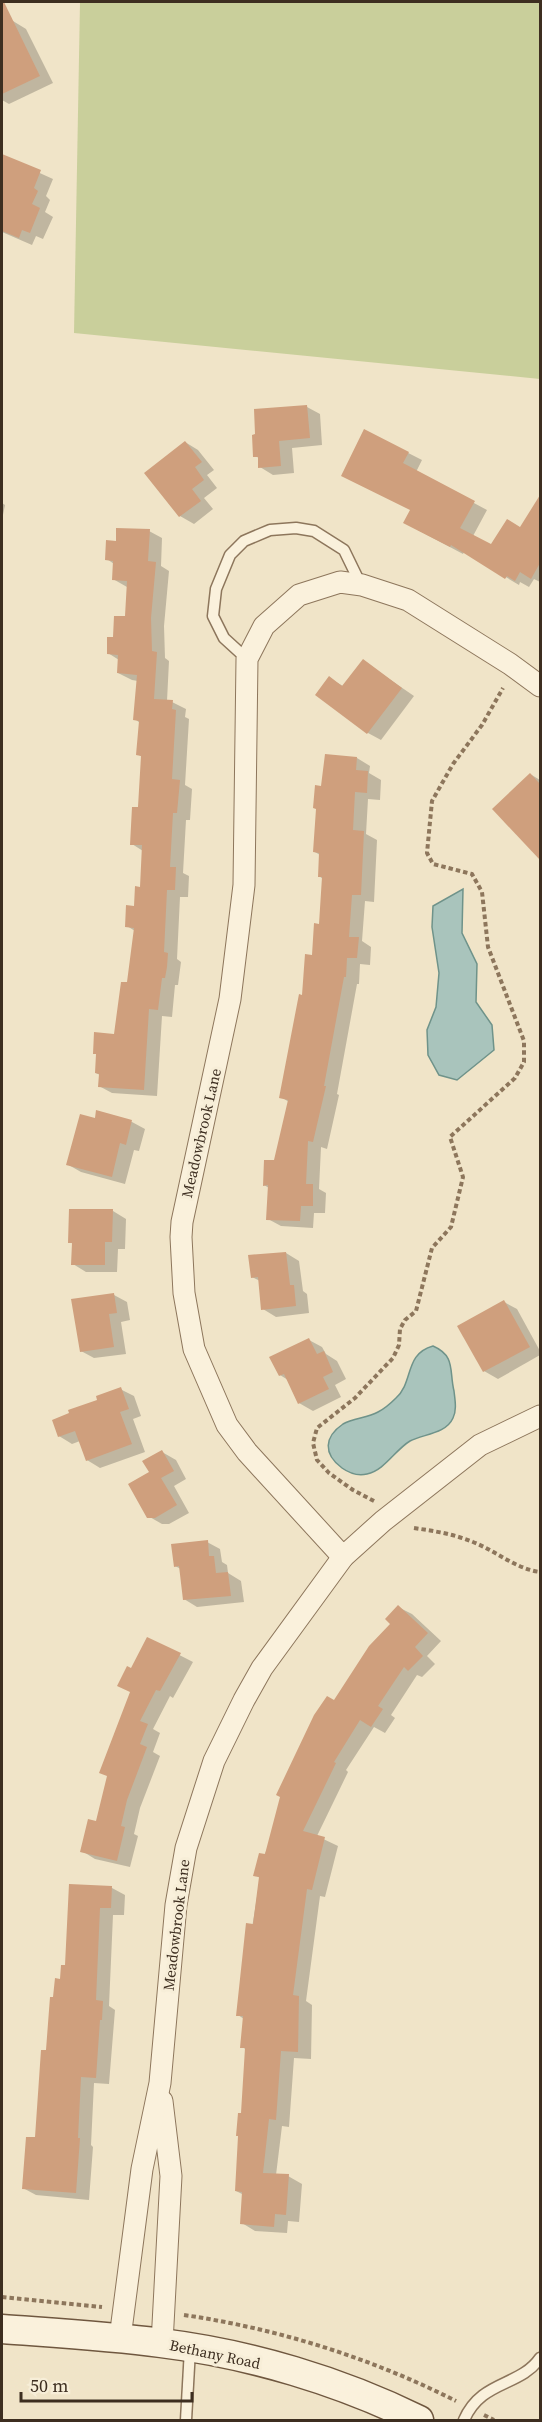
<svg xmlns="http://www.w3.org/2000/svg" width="542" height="2422" font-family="'Source Serif 4',serif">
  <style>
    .green { fill: #c9cf9b }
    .water { fill: #a9c4bc; stroke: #6f938a; stroke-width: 1.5 }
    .shadow { fill: #0003 }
    .building { fill: #cf9f7d }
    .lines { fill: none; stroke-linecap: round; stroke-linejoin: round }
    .service-casing { stroke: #8d765c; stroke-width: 13 }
    .minor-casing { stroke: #8d765c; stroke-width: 23 }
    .secondary-casing { stroke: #6f573f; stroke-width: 31 }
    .path { stroke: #8d765c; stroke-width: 4; stroke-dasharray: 4.5 3; stroke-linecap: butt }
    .service { stroke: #faf1dc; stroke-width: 10 }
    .minor { stroke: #faf1dc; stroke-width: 21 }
    .secondary { stroke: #faf1dc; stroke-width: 28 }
    .labels { text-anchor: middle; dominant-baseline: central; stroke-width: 6; stroke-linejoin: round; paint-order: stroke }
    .street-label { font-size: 15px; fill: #3d2e20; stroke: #f7eed8 }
  </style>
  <rect width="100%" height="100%" fill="#f0e4c8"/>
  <polygon class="green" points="80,2 540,2 540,379 74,333"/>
  <g class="water">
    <polygon points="463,889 462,933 477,964 476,1002 492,1025 494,1050 457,1080 439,1075 428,1055 427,1030 436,1007 439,973 432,927 433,906"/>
    <path d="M 433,1346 C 456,1356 449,1371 454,1391 C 455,1400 457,1410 453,1418 C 446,1434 423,1434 410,1441 C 395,1450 385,1470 367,1474 C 358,1476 349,1473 342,1468 C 323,1454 324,1437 343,1424 C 353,1418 367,1418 378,1412 C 384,1409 391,1403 396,1398 C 414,1382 404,1354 433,1346 Z"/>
  </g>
  <g class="shadow">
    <polygon points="13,21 26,29 53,83 9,104 2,100 2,27"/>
    <polygon points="2,156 53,179 46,196 50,200 45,212 53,217 43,239 36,236 32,245 2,232"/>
    <polygon points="307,407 320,414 322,445 292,448 294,473 273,475 260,467 259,458 255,456"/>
    <polygon points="365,431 422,460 416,472 487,510 473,536 491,546 521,529 531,512 540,517 540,582 534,579 529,587 520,582 519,585 464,552 463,554 418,530 411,511"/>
    <polygon points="185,442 198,450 214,470 207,475 217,488 204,498 213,509 194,524 180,516"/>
    <polygon points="2,503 5,505 2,520"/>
    <polygon points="149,531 162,538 161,566 169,571 164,626 165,658 169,661 167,701 172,702 186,709 185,717 189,719 185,785 192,789 190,820 186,820 183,873 189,876 188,897 180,897 177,959 181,962 178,985 175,985 172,1017 162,1016 157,1096 112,1093 99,1086 100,1075 96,1073 116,1035 128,984 135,931 127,926 141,888 143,851 132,844 140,809 142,757 138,754 140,723 135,719 138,681 132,680 118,673 119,660 108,653 127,618 127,587 113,579 114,564 107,559 117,542"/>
    <polygon points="363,661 414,696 381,740 368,733 329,678 343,686"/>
    <polygon points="357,758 370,766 369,773 381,780 380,800 368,799 366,834 377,840 374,902 365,901 362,941 371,947 370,965 360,964 359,984 357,984 337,1094 339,1095 327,1149 321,1147 319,1189 326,1193 325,1213 314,1213 313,1228 281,1226 268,1219 269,1188 264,1185 275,1162 289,1102 281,1097 320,925 323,879 319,876 320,855 315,852 322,787"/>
    <polygon points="530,774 540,780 540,853 530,847"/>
    <polygon points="97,1112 132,1122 145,1129 139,1151 134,1150 125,1184 81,1172 67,1164 97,1120"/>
    <polygon points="113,1211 126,1219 125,1249 118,1249 117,1272 86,1272 73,1264 73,1244 70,1242"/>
    <polygon points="286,1253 299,1261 303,1291 307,1294 309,1313 276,1317 263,1309 260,1281 252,1277 250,1257"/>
    <polygon points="114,1295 127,1302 130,1320 121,1322 126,1354 94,1358 81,1351"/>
    <polygon points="504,1302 517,1309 540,1351 540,1355 498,1379 484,1371"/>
    <polygon points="309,1340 322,1347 326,1354 337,1361 346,1379 335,1385 341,1397 313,1411 299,1403 288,1380 280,1375"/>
    <polygon points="120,1389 134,1396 141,1416 133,1419 145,1452 100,1468 87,1460 80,1441 72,1444 59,1436 99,1401"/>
    <polygon points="162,1452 176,1460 186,1479 174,1486 189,1513 169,1524 162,1524 148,1516 151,1473"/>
    <polygon points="207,1542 220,1549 222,1562 227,1565 228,1573 241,1581 244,1602 197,1607 184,1599 181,1569 175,1566"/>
    <polygon points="398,1607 412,1614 441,1641 427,1656 435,1664 422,1677 417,1675 391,1715 395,1718 385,1733 374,1727 346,1770 348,1772 317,1836 338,1846 325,1897 320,1896 306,2001 312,2005 311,2059 294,2058 289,2127 282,2126 276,2175 288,2176 302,2184 299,2222 288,2221 287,2233 255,2231 242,2223 244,2195 236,2191 247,2050 242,2047 244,2019 238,2015 260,1878 255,1875 335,1702 392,1623"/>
    <polygon points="148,1639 193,1662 173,1698 170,1696 153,1729 160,1733 153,1752 160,1756 140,1808 134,1834 138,1836 130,1867 95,1859 82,1851 97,1823 132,1692 132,1670"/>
    <polygon points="71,1886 112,1888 125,1895 124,1915 113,1915 109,2006 115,2010 109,2084 94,2083 91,2145 93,2147 89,2200 36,2195 23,2188 37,2139 55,1998 66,1966"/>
  </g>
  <g class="building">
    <polygon points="2,2 4,2 40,76 2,94"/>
    <polygon points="2,154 41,170 34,188 38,191 32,204 40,208 30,233 22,230 19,238 2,231"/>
    <polygon points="307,405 310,438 279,441 281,466 258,468 258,457 253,457 252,435 255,434 254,409"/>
    <polygon points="364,429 409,452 403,463 475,501 460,528 491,544 507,519 520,527 540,495 540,563 531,579 520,572 515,581 507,576 505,579 451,545 450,547 403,523 410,510 341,476"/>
    <polygon points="185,441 202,462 195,467 204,480 192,489 201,501 179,517 144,473"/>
    <polygon points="116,528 150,529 148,561 156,562 151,618 152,651 157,652 154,699 173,700 172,709 176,710 172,779 180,780 177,813 173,813 170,867 176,867 175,890 167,890 164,952 168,953 167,967 165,978 162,978 158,1010 149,1009 144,1090 98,1087 99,1074 95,1073 96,1054 93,1054 94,1032 114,1034 121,982 127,982 134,928 125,927 126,905 134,906 135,886 140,887 142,845 130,845 132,807 138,807 141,756 136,755 139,721 133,720 137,675 117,673 118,655 107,654 107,637 113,637 114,616 125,616 127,581 112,580 113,561 105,560 106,540 116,541"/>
    <polygon points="363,659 402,688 367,734 315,695 329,676 342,686"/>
    <polygon points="325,754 357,757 356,770 368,771 367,793 355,792 353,830 364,831 361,895 352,895 349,937 359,937 357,958 347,958 346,977 344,977 324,1086 326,1086 313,1142 308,1141 306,1184 313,1184 313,1206 301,1206 300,1221 266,1220 268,1185 263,1186 264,1160 274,1160 288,1100 279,1098 299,994 302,995 305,954 312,955 314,923 319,924 322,877 318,877 319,853 313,852 316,809 313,808 315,785 321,786"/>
    <polygon points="530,773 540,784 540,860 492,809"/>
    <polygon points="96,1110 132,1120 126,1145 120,1143 112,1177 66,1165 80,1114 95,1118"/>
    <polygon points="69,1209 113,1209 112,1242 105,1242 105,1265 71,1265 72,1243 68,1243"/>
    <polygon points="286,1252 290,1285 294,1285 296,1306 261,1310 258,1277 251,1278 248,1255"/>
    <polygon points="114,1293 117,1313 109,1314 114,1347 80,1352 71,1299"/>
    <polygon points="504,1300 530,1347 483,1372 457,1326"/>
    <polygon points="309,1338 317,1354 324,1351 333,1372 323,1377 329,1389 298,1404 284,1374 279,1376 269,1357"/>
    <polygon points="121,1387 129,1409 120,1412 132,1444 86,1461 75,1431 58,1437 52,1420 69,1413 68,1410 97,1400 96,1396"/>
    <polygon points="162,1450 174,1471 161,1478 177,1505 155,1518 147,1518 128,1484 149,1472 142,1461"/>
    <polygon points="208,1540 209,1556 214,1556 216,1573 228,1572 231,1596 183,1600 179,1566 174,1567 171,1544"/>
    <polygon points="398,1605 428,1633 415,1647 423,1656 408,1671 404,1667 378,1706 383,1709 371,1727 360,1720 334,1762 336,1763 303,1831 325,1837 312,1890 307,1889 293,1995 299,1996 298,2052 281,2051 276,2120 269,2119 263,2173 289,2174 286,2215 275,2214 274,2227 240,2224 242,2192 235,2191 238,2136 236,2136 238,2113 241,2113 245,2048 240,2048 243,2016 236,2016 246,1923 253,1924 259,1877 253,1876 259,1853 265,1854 280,1797 276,1795 314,1715 327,1696 334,1700 369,1646 390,1624 385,1619"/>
    <polygon points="147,1637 181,1653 160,1691 156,1690 140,1721 148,1724 140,1744 147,1747 127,1800 121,1826 125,1827 117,1861 80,1852 88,1819 96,1821 107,1776 99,1773 130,1692 117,1686 127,1666 131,1668"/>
    <polygon points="69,1884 112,1886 111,1908 100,1908 96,2000 103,2001 102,2020 100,2020 96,2078 81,2077 78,2138 80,2138 76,2193 22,2189 26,2137 35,2137 41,2050 46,2050 50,1997 53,1997 55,1978 60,1979 61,1965 65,1965"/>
  </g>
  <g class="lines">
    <g class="service-casing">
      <g id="service">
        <polyline points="247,659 224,638 213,616 216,589 230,555 244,541 270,530 296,528 314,531 344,550 361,585"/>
        <polyline points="186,2420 190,2349"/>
        <path d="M 464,2420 C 481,2380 520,2387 540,2358"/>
      </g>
    </g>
    <g class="minor-casing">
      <g id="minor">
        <polyline points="540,686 510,664 408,600 362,585 340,582 299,595 264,626 247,659 244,885 230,999 182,1222 181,1237 184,1293 194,1349 227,1425 247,1452 343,1557 383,1521 480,1445 540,1416"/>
        <polyline points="162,2101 171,2176 162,2343"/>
        <polyline points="120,2338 142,2169 160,2083 176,1905 186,1848 214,1761 244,1700 262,1668 343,1557"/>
      </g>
    </g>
    <g class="secondary-casing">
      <path id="secondary" d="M 2,2329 C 55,2333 108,2336 161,2343 C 250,2354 340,2381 419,2420"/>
    </g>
    <g class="path">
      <polyline points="374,1501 353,1490 329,1473 317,1460 313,1443 317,1428 355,1398 393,1358 399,1345 400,1329 405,1320 416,1311 432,1248 451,1227 463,1177 450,1137 515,1078 524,1062 524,1041 488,947 482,892 472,874 433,864 427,853 432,801 453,764 482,725 503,688"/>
      <path d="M 414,1528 C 434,1531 454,1534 473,1542 C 496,1551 516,1569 540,1572"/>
      <polyline points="2,2297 102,2307"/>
      <path d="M 184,2315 C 279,2329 371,2358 456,2401"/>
      <polyline points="484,2415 494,2420"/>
    </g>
    <use href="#service" class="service"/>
    <use href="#minor" class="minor"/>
    <use href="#secondary" class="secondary"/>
  </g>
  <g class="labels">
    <g class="street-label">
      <text transform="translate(201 1133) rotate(-77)">Meadowbrook Lane</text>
      <text transform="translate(176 1925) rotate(-83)">Meadowbrook Lane</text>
      <text transform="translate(215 2354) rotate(12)">Bethany Road</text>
    </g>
  </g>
  <rect width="542" height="2422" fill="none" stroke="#3d2e20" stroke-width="6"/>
  <path d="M21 2392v9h171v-9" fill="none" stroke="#3d2e20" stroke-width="3"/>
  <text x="30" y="2392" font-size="18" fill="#3d2e20" stroke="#f7eed8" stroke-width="4.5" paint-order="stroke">50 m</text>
</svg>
